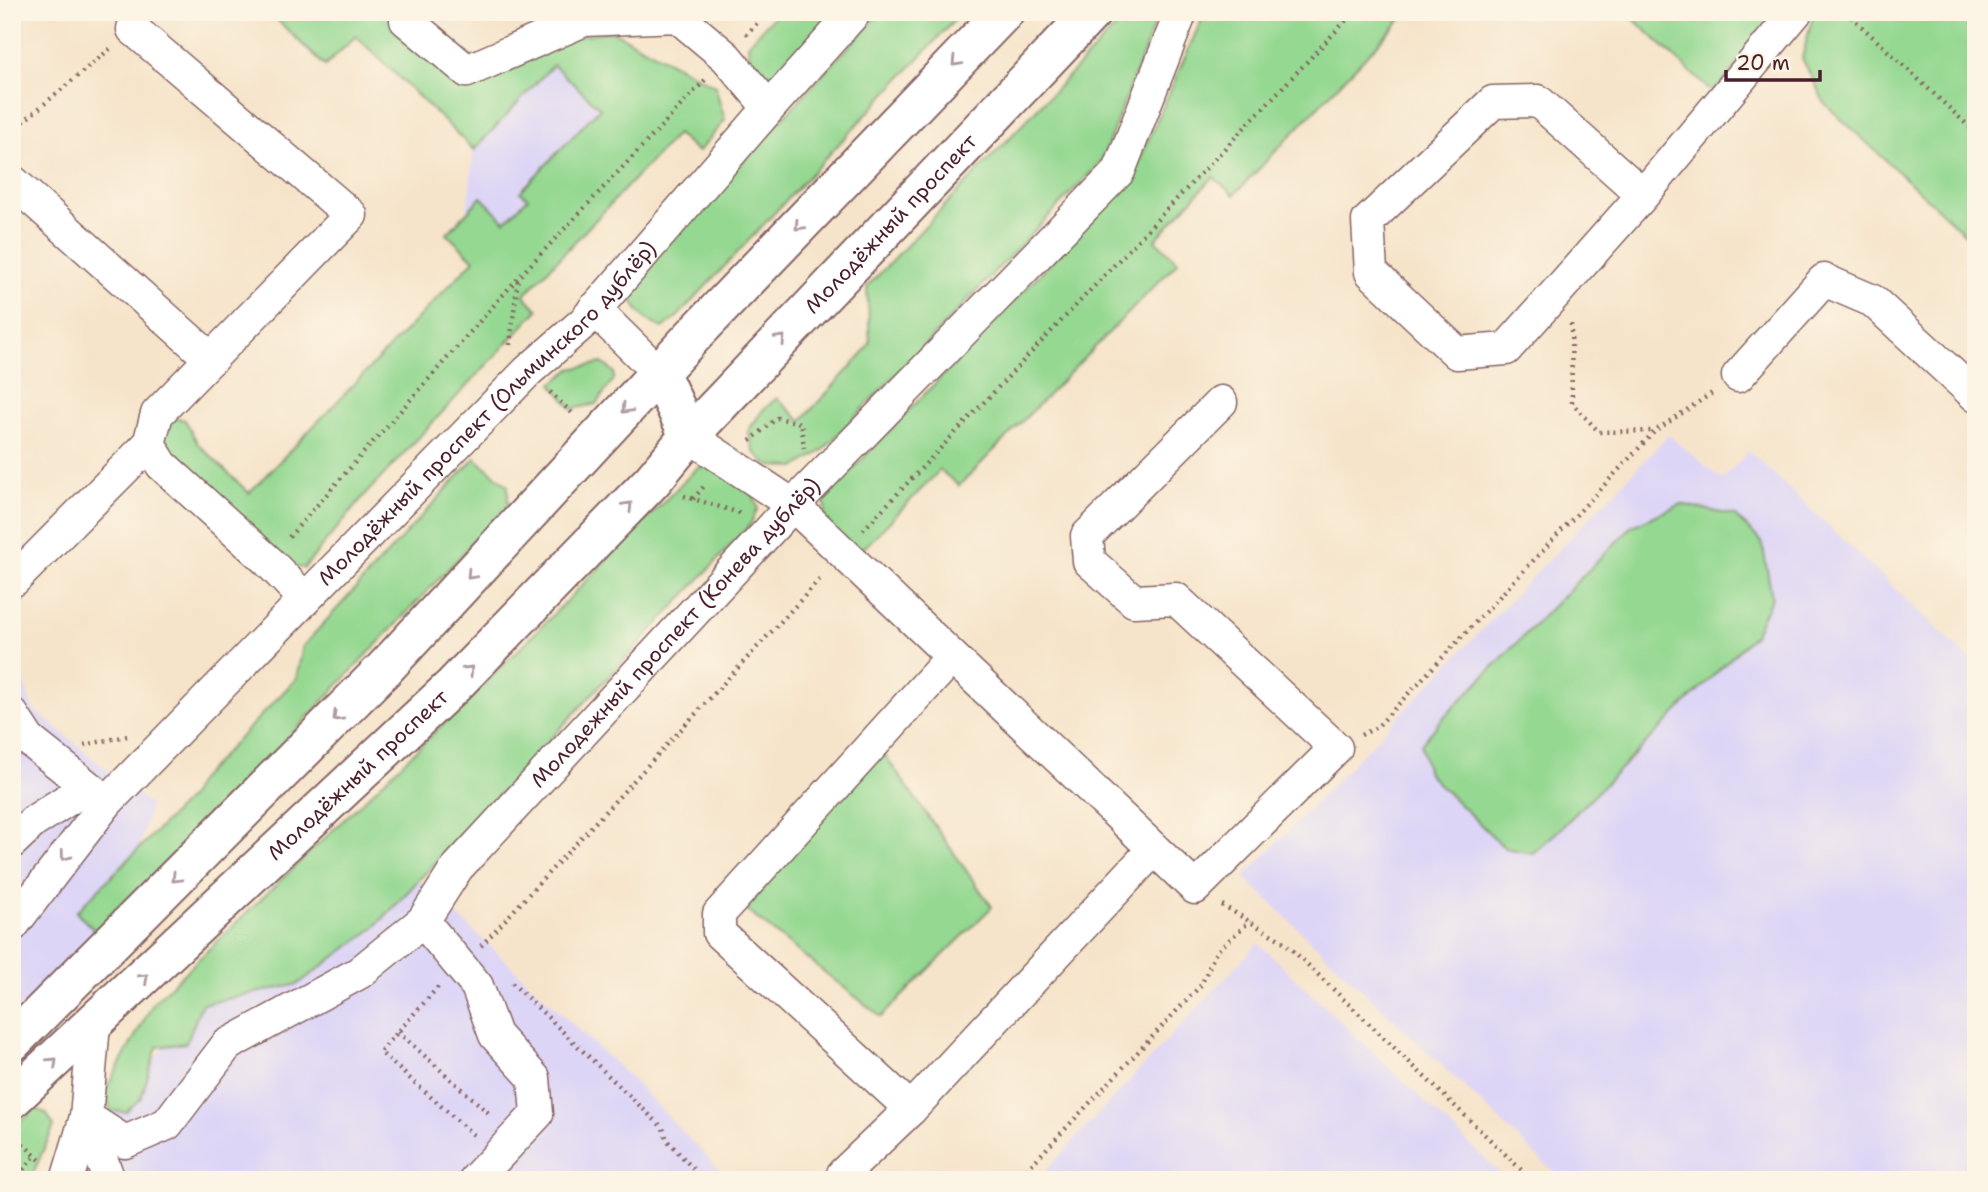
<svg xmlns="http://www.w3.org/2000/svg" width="1988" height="1192" font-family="'Shantell Sans',sans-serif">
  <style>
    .built { fill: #ddd5f6 }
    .green { fill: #94d891; stroke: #6f7c5e; stroke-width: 2 }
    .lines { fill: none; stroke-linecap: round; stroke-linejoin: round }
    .minor-casing { stroke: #866463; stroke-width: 35 }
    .major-casing { stroke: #866463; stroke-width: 42 }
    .path { stroke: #866463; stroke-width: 4.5; stroke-dasharray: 2 5; stroke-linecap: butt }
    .minor { stroke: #fff; stroke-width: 32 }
    .major { stroke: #fff; stroke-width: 38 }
    .oneway { stroke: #ae9aa0 }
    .labels { text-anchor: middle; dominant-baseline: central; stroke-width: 7; stroke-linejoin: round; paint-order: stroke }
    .street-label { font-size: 21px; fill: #4a1f2b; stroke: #fcf5e5 }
  </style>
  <rect width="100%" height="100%" fill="#fcf5e5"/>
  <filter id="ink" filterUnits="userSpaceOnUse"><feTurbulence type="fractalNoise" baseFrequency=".0143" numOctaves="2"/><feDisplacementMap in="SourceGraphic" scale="14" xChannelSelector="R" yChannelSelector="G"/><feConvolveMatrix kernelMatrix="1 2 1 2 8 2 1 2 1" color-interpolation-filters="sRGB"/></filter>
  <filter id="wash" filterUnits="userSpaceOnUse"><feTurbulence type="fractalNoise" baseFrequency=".00686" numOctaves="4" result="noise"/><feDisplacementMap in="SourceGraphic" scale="28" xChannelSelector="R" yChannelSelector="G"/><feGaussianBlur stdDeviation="1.57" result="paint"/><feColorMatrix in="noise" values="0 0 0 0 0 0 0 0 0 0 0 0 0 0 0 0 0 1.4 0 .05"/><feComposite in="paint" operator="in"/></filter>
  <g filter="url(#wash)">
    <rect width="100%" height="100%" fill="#f6e4ca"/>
    <g class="built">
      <polygon points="425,12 473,12 462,23 433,20"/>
      <polygon points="531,53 622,89 536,240 465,229 474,150 454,113"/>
      <polygon points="1669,435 1722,480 1749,451 1976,665 1976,1180 1562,1180 1244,877"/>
      <polygon points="12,650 33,709 150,805 125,902 12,1016"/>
      <polygon points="368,832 638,1085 729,1180 52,1180 134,1086 200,1000"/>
      <polygon points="1258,943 1507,1180 1037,1180"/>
    </g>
    <g class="green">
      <polygon points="269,12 421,12 425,21 484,66 537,42 612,31 715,86 725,120 698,152 677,134 524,295 538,310 363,497 304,568 286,566 159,442 167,415 185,420 198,444 249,493 474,260 447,234 481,197 505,221 528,198 520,192 600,108 553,65 474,150 356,36 325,66"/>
      <polygon points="778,12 836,12 784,72 767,76 749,59 748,44"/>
      <path d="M 881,12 L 962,12 L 678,316 L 663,328 C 648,323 630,308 631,290 C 632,285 636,278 638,274 Z"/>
      <polygon points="1130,12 1159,12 1101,162 822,451 796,467 769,466 754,452 748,431 763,410 777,398 801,421 860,357 870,343 867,287"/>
      <polygon points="1205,12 1408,12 1234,195 1213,177 1155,240 1178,262 959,486 940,470 858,554 825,521 825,498 1131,179"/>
      <polygon points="1626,12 1783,12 1713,93"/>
      <polygon points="1814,12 1967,12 1976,20 1976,244 1825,104 1802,58"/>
      <polygon points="602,363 614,372 614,379 596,404 572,409 552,384 571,369"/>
      <polygon points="475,458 508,486 508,506 100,936 76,912 190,797 199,780 296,679 303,646"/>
      <polygon points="724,462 751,489 758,508 750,525 375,927 298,984 202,1004 186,1043 157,1047 141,1098 126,1112 111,1111 105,1091 154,1002 486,683 697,468"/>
      <polygon points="1681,504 1735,516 1762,542 1772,597 1754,635 1559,830 1533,853 1505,848 1428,774 1421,745 1441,720 1632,526"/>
      <polygon points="879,747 992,907 881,1017 745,909"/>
      <polygon points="35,1109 46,1113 54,1126 30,1180 12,1180 12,1129"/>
    </g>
  </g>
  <g filter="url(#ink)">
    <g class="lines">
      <g class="minor-casing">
        <g id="minor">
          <polyline points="406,20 467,71 584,20 677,16 726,57 769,108"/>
          <polyline points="12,181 211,359"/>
          <polyline points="1643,195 1538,101 1493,102 1368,221 1371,272 1457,353 1506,349 1643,195 1796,12"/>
          <polyline points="594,309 660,374"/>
          <polyline points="1738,376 1824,280 1873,301 1976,396"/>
          <polyline points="689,436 793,505 1195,888 1336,748 1176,599 1134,601 1089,561 1087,536 1221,402"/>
          <polyline points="149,444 162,465 268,561 305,599"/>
          <polyline points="14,580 149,444 157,414 351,215 133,29"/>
          <polyline points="952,657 719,914 719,933 911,1109 1153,850"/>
          <polyline points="12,714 29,740 107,802"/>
          <polyline points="12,842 33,822 87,787"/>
          <polyline points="423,921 477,986 495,1035 534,1078 537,1114 475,1180"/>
          <path id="s1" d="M 12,926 L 107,802 L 528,371 L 584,322 L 769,108 L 855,12"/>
          <path id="s2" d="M 86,1117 L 125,1142 L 167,1124 L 227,1045 L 359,973 L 423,921 L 457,868 L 793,505 L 1119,171 L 1181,12"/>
          <polyline points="86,1117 109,1180"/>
          <polyline points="843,1174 911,1109"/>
          <polyline points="67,1180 86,1117 94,1024"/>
        </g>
      </g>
      <g class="major-casing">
        <g id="major">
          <polyline points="660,374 689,436"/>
          <polyline points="12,1042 385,668 691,338 1004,12"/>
          <path id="s3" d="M 12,1099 L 454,685 L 652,481 L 689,436 L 1092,12"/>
        </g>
      </g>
      <g class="path">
        <polyline points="1846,12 1976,133"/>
        <polyline points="746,35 767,12"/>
        <polyline points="12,131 111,48"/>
        <polyline points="1571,324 1572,403 1599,432 1654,431"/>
        <polyline points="510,345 518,278"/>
        <polyline points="550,392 572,413"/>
        <polyline points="750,441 777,418 801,423 804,448"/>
        <polyline points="684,496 743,514"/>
        <polyline points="693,499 706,484"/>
        <polyline points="863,530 1354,12"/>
        <polyline points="289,537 518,278 705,80"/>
        <polyline points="1361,735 1377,727 1655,431 1712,393"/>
        <polyline points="84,745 127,736"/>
        <polyline points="1222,905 1284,942 1532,1180"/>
        <polyline points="481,946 822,577"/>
        <polyline points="512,983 663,1128 667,1140 703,1180"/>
        <polyline points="438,987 380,1052 476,1137"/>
        <polyline points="398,1032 492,1116"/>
        <polyline points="13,1134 41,1161"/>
        <polyline points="14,1180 34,1157"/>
        <polyline points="1017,1180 1201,985 1216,952 1250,921"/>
      </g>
      <use href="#minor" class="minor"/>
      <use href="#major" class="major"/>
    </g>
    <defs><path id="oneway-chevron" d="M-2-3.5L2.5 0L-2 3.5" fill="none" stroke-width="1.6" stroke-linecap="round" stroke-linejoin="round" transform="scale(1.75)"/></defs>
    <g class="oneway">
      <use href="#oneway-chevron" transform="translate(956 62) rotate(134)"/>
      <use href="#oneway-chevron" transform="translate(799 226) rotate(134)"/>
      <use href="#oneway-chevron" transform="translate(781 339) rotate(-46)"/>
      <use href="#oneway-chevron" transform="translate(626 409) rotate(134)"/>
      <use href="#oneway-chevron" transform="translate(628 506) rotate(-46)"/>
      <use href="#oneway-chevron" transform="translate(471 575) rotate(133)"/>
      <use href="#oneway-chevron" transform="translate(469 670) rotate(-46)"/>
      <use href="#oneway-chevron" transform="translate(337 717) rotate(135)"/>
      <use href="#oneway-chevron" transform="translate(65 856) rotate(127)"/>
      <use href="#oneway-chevron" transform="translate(176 878) rotate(135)"/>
      <use href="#oneway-chevron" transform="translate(144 978) rotate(-43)"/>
      <use href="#oneway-chevron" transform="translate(53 1062) rotate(-43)"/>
    </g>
  </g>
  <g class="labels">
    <g class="street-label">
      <text stroke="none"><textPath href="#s3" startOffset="1241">Молодёжный проспект</textPath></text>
      <text stroke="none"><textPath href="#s1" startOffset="700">Молодёжный проспект (Ольминского дублёр)</textPath></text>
      <text stroke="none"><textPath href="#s2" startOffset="808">Молодежный проспект (Конева дублёр)</textPath></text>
      <text stroke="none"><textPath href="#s3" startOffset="474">Молодёжный проспект</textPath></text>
    </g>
  </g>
  <rect width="1988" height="1192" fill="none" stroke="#fcf5e5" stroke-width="42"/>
  <path d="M1726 70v10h94v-10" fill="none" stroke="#4a1f2b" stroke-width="3.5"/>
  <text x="1736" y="70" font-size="21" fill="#4a1f2b" stroke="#fcf5e5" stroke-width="5" paint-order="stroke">20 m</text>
</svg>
